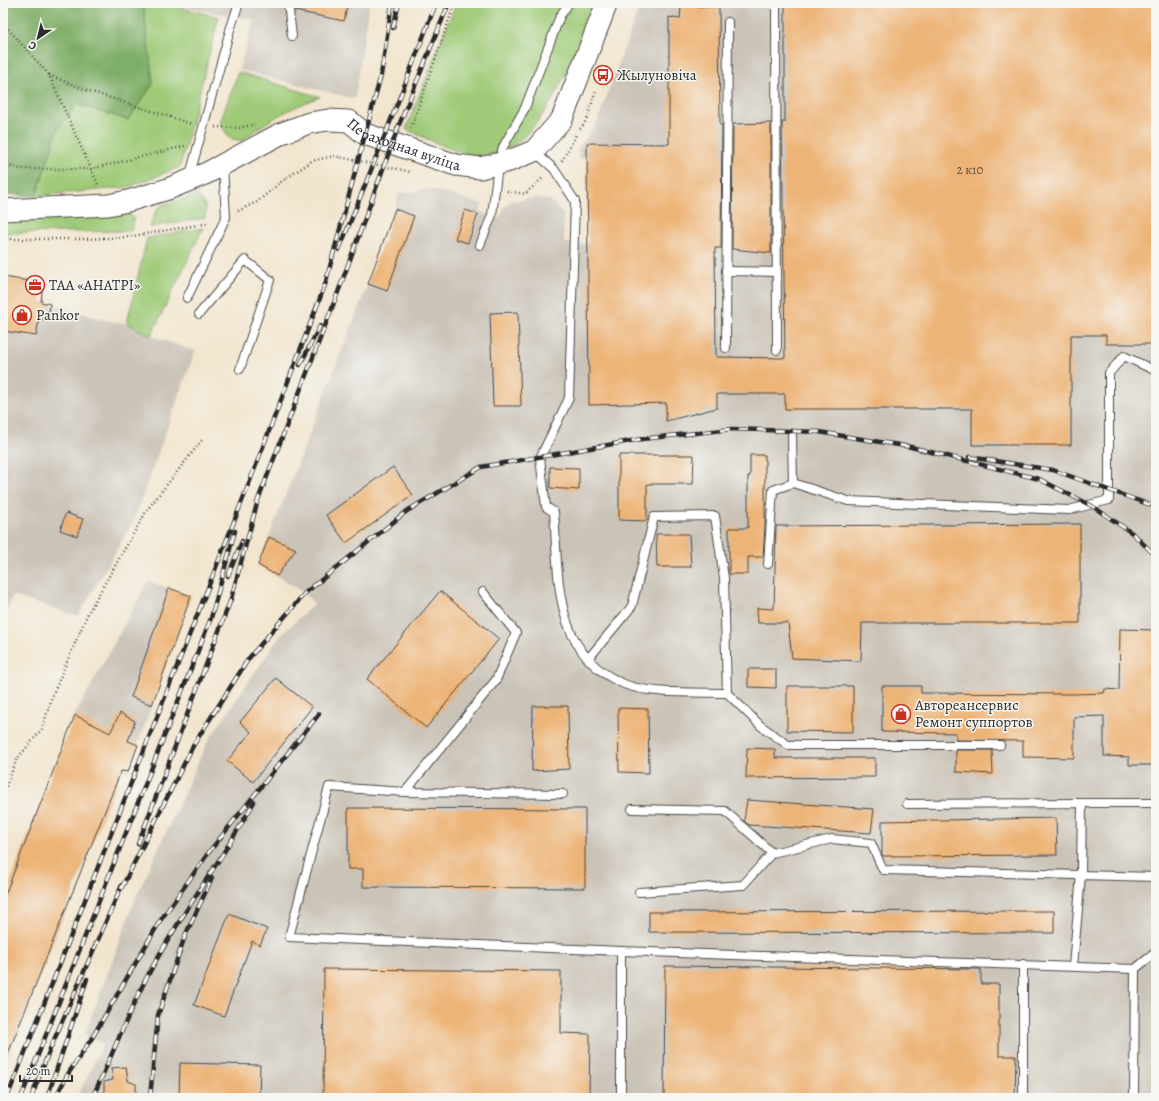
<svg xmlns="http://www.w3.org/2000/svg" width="1159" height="1101" font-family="Alegreya,serif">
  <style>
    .industrial { fill: #cac3b8 }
    .green { fill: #9fca77; stroke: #657a51 }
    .forest { fill: #7fae68; stroke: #556c4a }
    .building { fill: #edb477 }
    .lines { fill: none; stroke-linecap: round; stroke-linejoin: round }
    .service-casing { stroke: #494743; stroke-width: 10 }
    .tertiary-casing { stroke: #494743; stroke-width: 23 }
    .path { stroke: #494743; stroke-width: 2.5; stroke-dasharray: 1 3; stroke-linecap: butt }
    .service { stroke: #fff; stroke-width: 8 }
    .tertiary { stroke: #fff; stroke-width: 21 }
    .rail-casing { stroke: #2b2b2b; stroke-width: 4.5 }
    .rail { stroke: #f6f6f2; stroke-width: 3; stroke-dasharray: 9; stroke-linecap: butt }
    .labels { text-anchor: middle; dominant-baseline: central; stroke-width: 3; stroke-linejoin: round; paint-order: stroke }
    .number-label { font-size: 13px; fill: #5c4d3e }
    .poi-label { font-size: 15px; fill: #2b2b2b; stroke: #f6f6f2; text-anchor: start }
    .street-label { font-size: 15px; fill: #2b2b2b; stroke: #f6f6f2 }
  </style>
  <rect width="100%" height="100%" fill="#f6f6f2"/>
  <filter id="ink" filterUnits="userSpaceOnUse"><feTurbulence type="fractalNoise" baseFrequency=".025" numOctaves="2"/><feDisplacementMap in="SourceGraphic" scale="8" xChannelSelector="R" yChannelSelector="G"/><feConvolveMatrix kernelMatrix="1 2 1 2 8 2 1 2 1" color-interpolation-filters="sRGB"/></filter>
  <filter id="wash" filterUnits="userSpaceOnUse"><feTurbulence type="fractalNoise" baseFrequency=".012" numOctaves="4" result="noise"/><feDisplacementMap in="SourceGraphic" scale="16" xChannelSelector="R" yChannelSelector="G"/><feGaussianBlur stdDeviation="0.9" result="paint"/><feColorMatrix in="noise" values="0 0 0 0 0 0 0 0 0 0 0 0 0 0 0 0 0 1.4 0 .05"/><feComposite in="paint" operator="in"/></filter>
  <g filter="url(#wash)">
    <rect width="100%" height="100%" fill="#f2e5ce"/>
    <g class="industrial">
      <polygon points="163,3 369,3 355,99 239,70 254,20"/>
      <polygon points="641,3 1156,3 1156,1098 77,1098 103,1044 85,1034 136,897 208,741 280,636 314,604 305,593 258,565 368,284 395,209 399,193 431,189 482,204 480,212 500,218 504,207 511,201 536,198 550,200 563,214 564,243 588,244 587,158 579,158 578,149 597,122"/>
      <polygon points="3,296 50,304 113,322 127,323 151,336 195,351 134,520 78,616 13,596 3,617"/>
      <polygon points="148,581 191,596 128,772 121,771 3,1069 3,900 75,715"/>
    </g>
    <g class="green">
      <polygon points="143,3 160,3 219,17 180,167 129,187 36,196 58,129 76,104 128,120 153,84"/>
      <path d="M 456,3 L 595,3 C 575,49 546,146 489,155 C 465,159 428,139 406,129 Z"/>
      <path d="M 238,72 L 320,97 C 288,109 269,119 242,141 L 229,138 L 220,123 Z"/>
      <path d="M 198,195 C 205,202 207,208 205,218 L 150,227 L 157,209 L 162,205 Z"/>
      <polygon points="125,210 134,218 131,231 3,233 3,220"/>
      <polygon points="203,228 151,336 127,323 147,238"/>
    </g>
    <polygon class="forest" points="3,3 143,3 153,83 128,120 76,104 58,129 36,196 3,194"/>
    <g id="blocks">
      <g class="building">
        <polygon points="294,3 348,3 344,21 295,11"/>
        <polygon points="785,3 1156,3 1156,344 1106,344 1106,335 1071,335 1071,445 972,445 972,409 785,409 785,394 717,394 717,408 666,421 666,403 589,405 587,143 669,144 669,17 680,19 681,6 719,7 720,125 722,125 721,248 715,248 716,357 785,358 782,122 785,122"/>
        <polygon points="771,123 771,253 732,249 733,124"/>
        <polygon points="395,209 414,216 387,291 368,284"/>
        <polygon points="465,210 478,214 468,243 455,239"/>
        <polygon points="3,277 43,283 41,302 50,304 48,320 39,319 36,336 3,331"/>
        <polygon points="518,312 521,406 493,406 490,313"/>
        <polygon points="619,455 694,455 693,484 647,484 647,521 619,520"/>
        <polygon points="750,455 765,455 765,526 763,557 748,557 748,574 729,574 729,528 748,528 748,476 750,476"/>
        <polygon points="393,467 413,495 346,543 326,515"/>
        <polygon points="550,467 579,468 579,490 550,488"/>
        <polygon points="66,513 83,519 77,536 60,530"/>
        <polygon points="1080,524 1080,623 862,623 861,661 792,658 788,623 758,623 757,608 774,609 776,526"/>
        <polygon points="656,534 689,534 691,567 657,567"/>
        <polygon points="269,537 296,549 277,576 258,565"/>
        <polygon points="169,588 191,596 152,705 131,697"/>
        <polygon points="440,591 499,639 426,728 367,679"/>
        <polygon points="1120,629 1155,630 1153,765 1129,765 1129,757 1104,756 1104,716 1074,717 1074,758 1023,757 1023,741 956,740 956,733 882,732 882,686 921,686 921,693 1073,694 1104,693 1105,689 1119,690"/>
        <polygon points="748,669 776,669 776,688 748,687"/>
        <polygon points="276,678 312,707 253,782 227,761 251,732 240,722"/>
        <polygon points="787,686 853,686 853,732 787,731"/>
        <polygon points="533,706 568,706 569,769 532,771"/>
        <polygon points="618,708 648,709 649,773 619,772"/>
        <polygon points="120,713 135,721 128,741 138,745 128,772 121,771 3,1066 3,900 75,715 110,733"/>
        <polygon points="747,748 775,749 775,758 875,758 875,777 746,778"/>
        <polygon points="956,750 992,750 993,774 956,772"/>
        <polygon points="747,800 874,809 871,833 749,825 744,821"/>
        <polygon points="348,808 585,809 585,888 363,887 363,869 348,869"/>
        <polygon points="1056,818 1057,855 883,856 882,854 882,821"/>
        <polygon points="1054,911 1054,933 649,932 649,912"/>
        <polygon points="229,914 267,929 260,945 252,941 224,1016 194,1005"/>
        <polygon points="665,966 981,969 981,984 999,984 999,1056 1016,1056 1015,1098 664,1098"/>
        <polygon points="324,969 561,971 561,1033 590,1034 589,1098 323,1098"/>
        <polygon points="180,1063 260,1065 259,1098 179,1098"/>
        <polygon points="126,1067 128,1081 136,1084 136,1098 104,1098 104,1082 113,1080 111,1068"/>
      </g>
    </g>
  </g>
  <g filter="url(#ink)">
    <use href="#blocks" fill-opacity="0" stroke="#494743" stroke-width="1"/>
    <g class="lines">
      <g class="service-casing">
        <g id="service">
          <polyline points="288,3 292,36"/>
          <polyline points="776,3 777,350"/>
          <path d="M 535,152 L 554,169 L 575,201 L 569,398 L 540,458 L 546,507 L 554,512 C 559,577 552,654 624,684 C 650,695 698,692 727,693 L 761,726 L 788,745 L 1000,745"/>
          <polyline points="189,178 230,30 239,3"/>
          <polyline points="480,245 492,215 498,165 503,147 525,108 560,16 569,3"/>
          <polyline points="726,271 777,272"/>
          <polyline points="187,298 226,217 223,166"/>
          <polyline points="199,314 245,260 270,280 240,369"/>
          <polyline points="726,348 728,22"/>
          <polyline points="792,435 793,483"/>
          <polyline points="768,564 773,490 793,483 848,501 1069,510 1109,500 1109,373 1124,356 1156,371"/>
          <polyline points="483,592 516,633 496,680 405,792 329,787 289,937 621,951 1135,969 1156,952"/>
          <polyline points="588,659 632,606 654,517 715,516 724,578 727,693"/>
          <polyline points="405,792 563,794"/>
          <polyline points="1082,803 1156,803"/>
          <polyline points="907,804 1082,803 1081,875 1073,966"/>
          <polyline points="632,809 725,811 772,853 832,839 871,843 883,870 1156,877"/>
          <polyline points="639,892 743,885 772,853"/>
          <polyline points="621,1098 621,951"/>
          <polyline points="1023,1098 1023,964"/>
          <polyline points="1134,1098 1135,969"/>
        </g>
      </g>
      <g class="tertiary-casing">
        <g id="tertiary">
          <path id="s1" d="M 3,210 L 108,205 L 128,201 L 168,189 L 207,173 L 282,133 L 309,123 L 328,120 L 349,121 L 365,134 L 456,165 L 480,168 L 509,161 L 534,151 L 562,119 L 607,3"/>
        </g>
      </g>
      <g class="path">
        <polyline points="626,8 628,3"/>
        <polyline points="3,23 49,75 99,187"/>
        <polyline points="49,75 89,91 192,124"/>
        <polyline points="215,127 239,128 255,124"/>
        <polyline points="411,128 455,3"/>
        <polyline points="580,129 587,119 596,90"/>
        <polyline points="562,161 577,133"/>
        <polyline points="3,165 21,169 91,169 185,146"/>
        <polyline points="507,191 525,194 544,177"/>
        <polyline points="238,211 257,202 281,182 312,161 334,156 412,172"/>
        <polyline points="3,239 85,239 127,237 209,223"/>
        <polyline points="3,794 17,759 42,729 53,694 88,613 147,510 202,440"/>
      </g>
      <use href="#service" class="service"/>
      <use href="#tertiary" class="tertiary"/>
      <g class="rail-casing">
        <g id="rail">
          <polyline points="393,28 399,3"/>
          <path d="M 339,250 C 372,168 405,86 436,3"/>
          <polyline points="300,365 320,326"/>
          <polyline points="969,457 1053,470 1156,507"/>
          <polyline points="228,576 242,541"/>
          <polyline points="138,844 231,599 258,500 340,287 399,125 449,3"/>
          <polyline points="121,889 194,744 249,658 305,593 407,511 481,467 642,439 732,429 819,432 911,447 1039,479 1092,506 1132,533 1156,556"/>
          <polyline points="7,1098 248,486 325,285 381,75 392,3"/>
          <polyline points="21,1098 211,618 235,531"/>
          <polyline points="31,1098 50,1049 122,885"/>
          <polyline points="47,1098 87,979"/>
          <polyline points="55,1098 68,1074 92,1038 160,921 209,852 319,714"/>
          <path d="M 92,1098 C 111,1059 126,1017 146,979 C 178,917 221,862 254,802"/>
          <polyline points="150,1098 158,1015 185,936 212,878"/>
        </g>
      </g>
      <use href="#rail" class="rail"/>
    </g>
  </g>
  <defs>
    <g id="bus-ring" transform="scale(1)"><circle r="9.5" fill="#f6f6f2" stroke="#c8321e" stroke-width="1.5"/><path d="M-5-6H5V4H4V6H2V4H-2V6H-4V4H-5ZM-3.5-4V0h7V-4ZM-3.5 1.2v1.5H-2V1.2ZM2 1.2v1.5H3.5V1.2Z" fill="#c8321e"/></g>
    <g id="office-ring" transform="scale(1)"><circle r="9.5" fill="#f6f6f2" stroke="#c8321e" stroke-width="1.5"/><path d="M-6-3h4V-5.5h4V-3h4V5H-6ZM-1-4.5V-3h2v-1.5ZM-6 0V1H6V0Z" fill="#c8321e"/></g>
    <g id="shop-ring" transform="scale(1)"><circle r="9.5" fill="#f6f6f2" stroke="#c8321e" stroke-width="1.5"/><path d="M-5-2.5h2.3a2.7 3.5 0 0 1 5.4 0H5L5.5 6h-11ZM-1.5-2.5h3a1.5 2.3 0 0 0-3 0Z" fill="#c8321e"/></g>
  </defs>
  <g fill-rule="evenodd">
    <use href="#bus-ring" x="603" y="75"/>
    <use href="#office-ring" x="35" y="285"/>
    <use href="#shop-ring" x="22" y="315"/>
    <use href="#shop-ring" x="901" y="714"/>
  </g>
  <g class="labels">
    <g class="number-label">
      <text x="970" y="169">2 к10</text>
    </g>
    <g class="poi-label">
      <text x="617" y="75">Жылуновіча</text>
      <text x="49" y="285">ТАА «АНАТРI»</text>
      <text x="36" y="315">Pankor</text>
      <text x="915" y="705">Автореансервис<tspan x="915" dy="17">Ремонт суппортов</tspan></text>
    </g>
    <g class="street-label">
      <text stroke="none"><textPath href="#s1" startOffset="424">Пераходная вуліца</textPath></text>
    </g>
  </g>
  <rect width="1159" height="1101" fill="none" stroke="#f6f6f2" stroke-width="16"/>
  <g transform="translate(38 38) rotate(215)" stroke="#f6f6f2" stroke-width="3" paint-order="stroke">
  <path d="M0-3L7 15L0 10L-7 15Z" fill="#2b2b2b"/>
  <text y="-6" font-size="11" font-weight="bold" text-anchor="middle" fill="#2b2b2b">С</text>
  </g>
  <path d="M20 1075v6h52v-6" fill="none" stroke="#2b2b2b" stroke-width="2"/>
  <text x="26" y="1075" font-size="12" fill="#2b2b2b" stroke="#f6f6f2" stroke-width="3" paint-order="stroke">20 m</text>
</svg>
